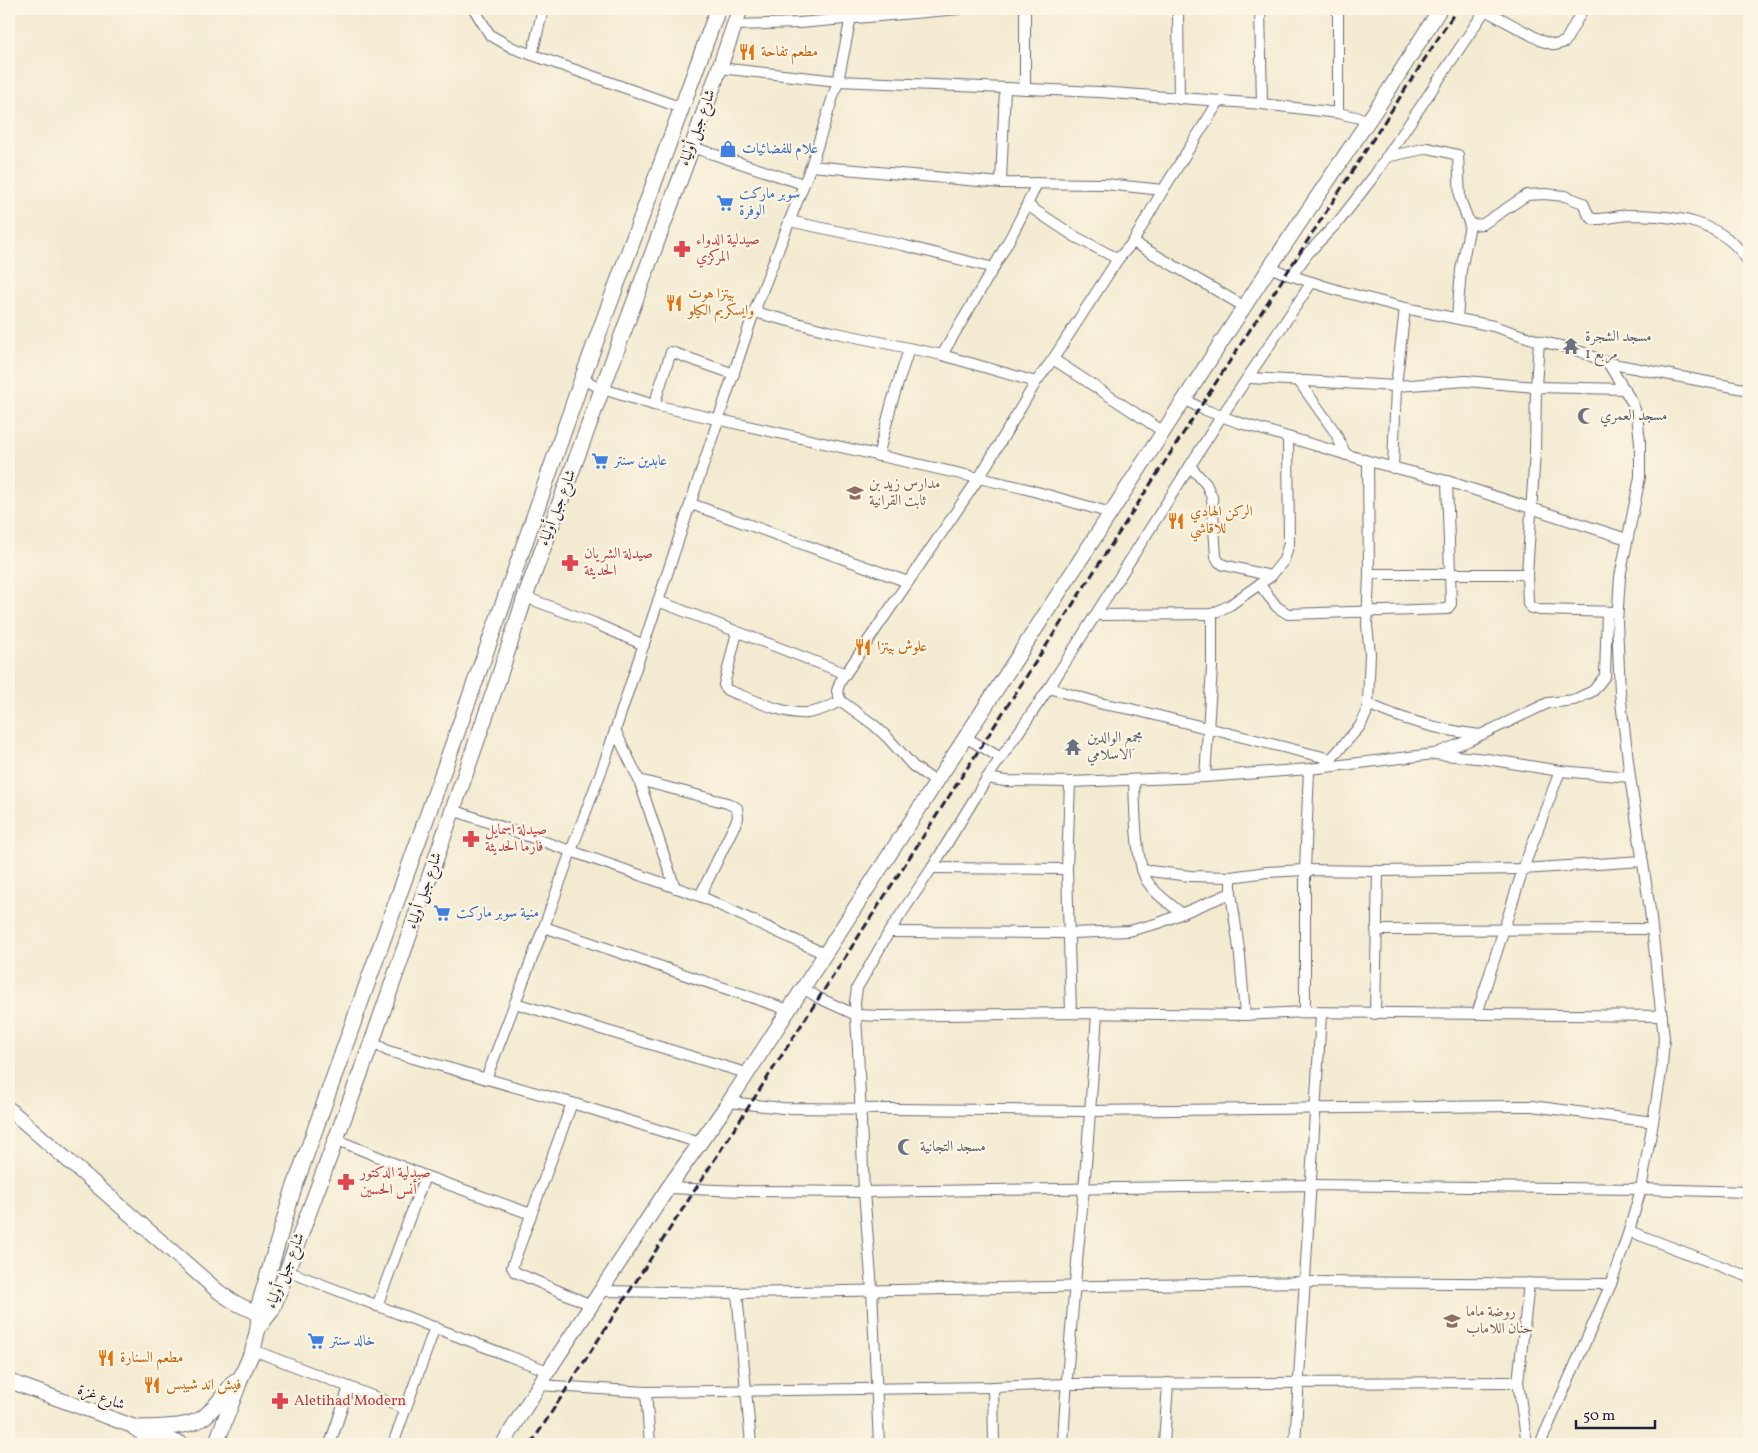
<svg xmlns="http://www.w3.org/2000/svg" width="1758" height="1453" font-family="Vollkorn,Amiri,serif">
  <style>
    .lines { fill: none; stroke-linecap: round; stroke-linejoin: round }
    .street-casing { stroke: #6b6870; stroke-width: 12 }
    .secondary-casing { stroke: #6b6870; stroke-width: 16 }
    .primary-casing { stroke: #6b6870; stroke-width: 17 }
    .street { stroke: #fff; stroke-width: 10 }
    .secondary { stroke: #fff; stroke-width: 14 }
    .primary { stroke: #fff; stroke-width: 15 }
    .rail { stroke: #22223b; stroke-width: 3; stroke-dasharray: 8 4; stroke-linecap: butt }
    .labels { text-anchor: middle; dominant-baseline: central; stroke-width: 4.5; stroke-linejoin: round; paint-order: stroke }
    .food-label { font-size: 15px; fill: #c56008; stroke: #fcf5e5; text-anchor: start }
    .street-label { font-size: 15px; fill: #22223b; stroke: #fcf5e5 }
    .shop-label { font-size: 15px; fill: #366cbe; stroke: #fcf5e5; text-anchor: start }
    .health-label { font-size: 15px; fill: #be3a42; stroke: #fcf5e5; text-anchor: start }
    .worship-label { font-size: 15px; fill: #5b616d; stroke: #fcf5e5; text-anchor: start }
    .education-label { font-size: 15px; fill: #785e54; stroke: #fcf5e5; text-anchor: start }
  </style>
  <rect width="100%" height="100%" fill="#fcf5e5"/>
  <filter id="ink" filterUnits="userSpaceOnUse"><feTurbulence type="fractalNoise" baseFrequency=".02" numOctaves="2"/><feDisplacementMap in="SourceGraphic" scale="10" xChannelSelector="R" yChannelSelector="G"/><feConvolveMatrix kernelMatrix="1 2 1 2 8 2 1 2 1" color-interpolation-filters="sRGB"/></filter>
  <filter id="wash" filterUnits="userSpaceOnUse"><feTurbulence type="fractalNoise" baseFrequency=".0096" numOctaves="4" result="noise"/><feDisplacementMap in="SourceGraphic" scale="20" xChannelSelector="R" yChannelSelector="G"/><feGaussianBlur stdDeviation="1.12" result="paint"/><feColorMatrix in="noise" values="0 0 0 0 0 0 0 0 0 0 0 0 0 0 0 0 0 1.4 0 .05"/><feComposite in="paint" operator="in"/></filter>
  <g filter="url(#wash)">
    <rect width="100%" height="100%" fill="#f3ebd1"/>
  </g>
  <g filter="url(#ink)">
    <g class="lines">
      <g class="street-casing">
        <g id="street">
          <polyline points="474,9 490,35 513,48 682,108"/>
          <polyline points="1025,9 1025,89"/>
          <polyline points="1178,9 1179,99"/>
          <polyline points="1260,9 1262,104"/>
          <polyline points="1338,9 1338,113"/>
          <polyline points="1485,10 1542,41 1555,45 1565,42 1583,9"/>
          <polyline points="735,25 799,23 959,9"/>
          <polyline points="532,55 543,9"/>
          <polyline points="719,68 838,81 1099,92 1262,104 1338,113 1369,120"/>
          <polyline points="692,147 803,184"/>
          <path d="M 1386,157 L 1428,148 L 1458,155 L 1460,199 L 1470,225 L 1483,224 L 1527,195 L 1544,194 L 1565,196 L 1583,203 L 1589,216 L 1593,219 C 1605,220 1616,216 1627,215 C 1673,215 1724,220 1749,263"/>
          <polyline points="811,166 1001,183 1105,184 1163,190"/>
          <polyline points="1001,183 1005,88"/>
          <polyline points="1027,205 1074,236 1118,259"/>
          <polyline points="789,221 902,245 994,268"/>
          <polyline points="1133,242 1245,307"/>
          <polyline points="1270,267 1286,274 1340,291 1405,308 1493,326 1539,341 1574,349 1608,363 1749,390"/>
          <polyline points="1292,275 1309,252 1339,221 1374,176 1486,9"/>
          <polyline points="754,312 832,332 942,355 1036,382"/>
          <polyline points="1457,318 1461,270 1470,225"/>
          <polyline points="1539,341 1536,387 1535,452 1527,574 1528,604 1532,608 1540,610 1617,612"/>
          <path d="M 942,355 C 975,298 1011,243 1037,183"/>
          <polyline points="1053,359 1164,432"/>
          <polyline points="1249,378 1396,386 1466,381 1536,387 1625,389"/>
          <polyline points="582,379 603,389 654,405 1023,488 1111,513"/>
          <polyline points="1298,380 1335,432 1346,455"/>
          <polyline points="1185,399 1200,408 1237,422 1368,461 1447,481 1627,539"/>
          <polyline points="654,405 671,352 734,374"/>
          <polyline points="878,456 892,402 909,349"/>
          <polyline points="1190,466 1206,484 1212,497 1216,557 1219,562 1224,565 1271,576"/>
          <polyline points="1393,468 1396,386 1405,308"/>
          <polyline points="691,504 908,582"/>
          <polyline points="1369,574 1527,574"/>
          <polyline points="1260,585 1277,607 1288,614 1447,609 1451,604 1447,481"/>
          <polyline points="525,597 594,623 644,645"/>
          <polyline points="658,601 844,673"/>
          <polyline points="1097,615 1212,614 1230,605 1271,576 1284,560 1289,543 1288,438"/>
          <path d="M 737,632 L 724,685 L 727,690 C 749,698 784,715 807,713 C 819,712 831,706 841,701"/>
          <polyline points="1049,688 1103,704 1131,709 1331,759"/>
          <path d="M 1368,704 C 1404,721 1440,730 1480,735"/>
          <polyline points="615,730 639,780 675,888"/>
          <polyline points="965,737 1001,758"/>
          <polyline points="1437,753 1470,740 1548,703 1574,700 1593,691 1605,676 1607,612"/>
          <polyline points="1324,767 1360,726 1366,714 1368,704 1370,653 1367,626 1369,574 1368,461"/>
          <polyline points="1205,777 1212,668 1212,614"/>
          <polyline points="987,778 1005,781 1070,782 1205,777 1309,769 1434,754 1487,759 1560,771 1630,777"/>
          <polyline points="639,780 727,803 737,808 738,818 700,896"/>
          <path d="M 1134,781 C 1135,804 1135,862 1147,881 C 1155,894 1169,903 1181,913"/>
          <polyline points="936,782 913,766 887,737 874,725 841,701 837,691 840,682 979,478 1036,382 1053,359 1118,259 1133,242 1163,190 1219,101"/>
          <polyline points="1070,782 1067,869 1071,1013"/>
          <polyline points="453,810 700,896 825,954"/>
          <polyline points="932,868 1067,869"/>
          <polyline points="1142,870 1190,876 1231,877 1267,872 1305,870 1378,871 1523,869 1642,861"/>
          <polyline points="1231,877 1231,893 1240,956 1245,1015"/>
          <polyline points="544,927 789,1010"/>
          <polyline points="1376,930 1652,929"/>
          <polyline points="889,932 1070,933 1129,931 1159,923 1231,893"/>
          <polyline points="803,988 819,998 856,1015 882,1016 1071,1013 1245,1015 1305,1012 1662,1016"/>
          <polyline points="515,1003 746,1073"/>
          <polyline points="1305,1012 1305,870 1309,769"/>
          <polyline points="1375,1014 1378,871"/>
          <polyline points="1477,1014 1523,869 1560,771"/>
          <polyline points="372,1042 388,1051 572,1103 700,1143"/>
          <polyline points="486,1079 544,927 571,851 605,761 754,312 811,166 838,81 851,17"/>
          <polyline points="729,1102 782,1108 1090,1111 1512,1106 1532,1106 1653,1122"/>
          <polyline points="572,1103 512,1267 515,1272 591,1305"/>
          <polyline points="335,1139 425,1176 531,1214"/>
          <polyline points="668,1188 742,1191 864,1192 1312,1185 1641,1189 1749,1192"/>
          <polyline points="1629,1231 1749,1277"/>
          <polyline points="287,1271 548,1371"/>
          <polyline points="600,1291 737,1293 1305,1282 1611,1284"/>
          <polyline points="737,1293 751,1444"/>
          <polyline points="377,1306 425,1176"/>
          <polyline points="253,1350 406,1409"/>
          <polyline points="539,1385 646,1392 993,1387 1066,1384 1518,1382"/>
          <polyline points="993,1387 994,1444"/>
          <polyline points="646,1392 650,1444"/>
          <polyline points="330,1444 349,1387"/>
          <polyline points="393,1444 435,1327"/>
          <polyline points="879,1444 872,1289 864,1192 858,1049 855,1002 857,988 889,932 932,868 987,778 1049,688 1221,417 1312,282"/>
          <path d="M 1063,1444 C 1067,1358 1076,1273 1084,1188 C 1089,1130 1093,1072 1097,1014"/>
          <polyline points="1164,1444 1168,1383"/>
          <polyline points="1295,1444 1321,1014"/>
          <polyline points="1527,1444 1518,1382 1529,1283"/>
          <polyline points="1540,1444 1611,1284 1629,1231 1641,1189 1653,1122 1662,1066 1664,1038 1650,910 1630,777 1620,693 1617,622 1620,577 1640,477 1640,442 1637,415 1632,402 1608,363"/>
        </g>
      </g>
      <g class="secondary-casing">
        <g id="secondary">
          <path d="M 9,1109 L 219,1292 C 236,1304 247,1310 267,1315"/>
          <polyline points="9,1381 182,1444"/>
          <polyline points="503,1444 539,1385 668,1188 729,1102 803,988 1270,267 1387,93 1440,9"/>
        </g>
      </g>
      <g class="primary-casing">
        <g id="primary">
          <polyline points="258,1328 272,1310 287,1271 372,1042 498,680 525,597 692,147 740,9"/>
          <path d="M 135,1428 C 155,1427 188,1429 204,1417 C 216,1407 225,1393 235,1381"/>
          <polyline points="135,1428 158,1444"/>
          <polyline points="216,1444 242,1375 253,1350 258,1328 259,1305 292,1194 523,548 582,379 718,9"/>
        </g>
      </g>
      <use href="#street" class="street"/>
      <use href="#secondary" class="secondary"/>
      <use href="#primary" class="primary"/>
      <polyline class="rail" points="531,1444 1457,9"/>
    </g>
  </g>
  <defs>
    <g id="restaurant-bare" transform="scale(1.35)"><path d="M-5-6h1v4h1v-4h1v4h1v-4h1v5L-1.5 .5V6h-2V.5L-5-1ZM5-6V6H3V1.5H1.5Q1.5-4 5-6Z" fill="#e8710a" stroke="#fcf5e5" stroke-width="2.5" paint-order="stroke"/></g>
    <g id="shop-bare" transform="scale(1.35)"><path d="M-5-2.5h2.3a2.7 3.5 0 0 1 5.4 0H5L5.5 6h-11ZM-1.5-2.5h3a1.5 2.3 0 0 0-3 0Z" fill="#3f7fe0" stroke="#fcf5e5" stroke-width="2.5" paint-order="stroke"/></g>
    <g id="supermarket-bare" transform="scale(1.35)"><path d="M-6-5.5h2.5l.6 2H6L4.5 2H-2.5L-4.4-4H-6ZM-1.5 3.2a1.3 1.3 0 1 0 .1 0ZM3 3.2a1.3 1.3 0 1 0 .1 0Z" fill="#3f7fe0" stroke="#fcf5e5" stroke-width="2.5" paint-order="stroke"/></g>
    <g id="pharmacy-bare" transform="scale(1.35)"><path d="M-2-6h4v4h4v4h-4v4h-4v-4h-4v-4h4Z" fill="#e0444e" stroke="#fcf5e5" stroke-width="2.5" paint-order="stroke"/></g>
    <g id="temple-bare" transform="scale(1.35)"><path d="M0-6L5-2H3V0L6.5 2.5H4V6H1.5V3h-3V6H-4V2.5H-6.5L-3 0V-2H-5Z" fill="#6b7280" stroke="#fcf5e5" stroke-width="2.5" paint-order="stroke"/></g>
    <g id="mosque-bare" transform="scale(1.35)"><path d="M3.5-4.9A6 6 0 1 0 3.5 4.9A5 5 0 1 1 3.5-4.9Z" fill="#6b7280" stroke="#fcf5e5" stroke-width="2.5" paint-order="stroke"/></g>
    <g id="school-bare" transform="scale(1.35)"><path d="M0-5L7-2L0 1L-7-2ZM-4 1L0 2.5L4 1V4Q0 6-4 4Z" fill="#8d6e63" stroke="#fcf5e5" stroke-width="2.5" paint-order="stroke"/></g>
  </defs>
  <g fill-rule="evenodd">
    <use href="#restaurant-bare" x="747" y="52"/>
    <use href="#shop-bare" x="728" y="149"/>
    <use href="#supermarket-bare" x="725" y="203"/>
    <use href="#pharmacy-bare" x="682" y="249"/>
    <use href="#restaurant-bare" x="674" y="303"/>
    <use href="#temple-bare" x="1571" y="346"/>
    <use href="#mosque-bare" x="1586" y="416"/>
    <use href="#supermarket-bare" x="600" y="461"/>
    <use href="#school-bare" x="855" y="493"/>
    <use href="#restaurant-bare" x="1176" y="521"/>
    <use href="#pharmacy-bare" x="570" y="563"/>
    <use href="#restaurant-bare" x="863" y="647"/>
    <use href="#temple-bare" x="1073" y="747"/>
    <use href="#pharmacy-bare" x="471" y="839"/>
    <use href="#supermarket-bare" x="442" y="913"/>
    <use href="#mosque-bare" x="906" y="1147"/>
    <use href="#pharmacy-bare" x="346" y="1182"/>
    <use href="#school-bare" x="1452" y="1321"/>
    <use href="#supermarket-bare" x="316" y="1341"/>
    <use href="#restaurant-bare" x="106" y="1358"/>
    <use href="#restaurant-bare" x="152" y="1385"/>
    <use href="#pharmacy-bare" x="280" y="1401"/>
  </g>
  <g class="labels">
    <g class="food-label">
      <text x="761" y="52">مطعم تفاحة</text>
      <text x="688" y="294">بيتزا هوت<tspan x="688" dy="17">وايسكريم الكيلو</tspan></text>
      <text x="1190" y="512">الركن الهادي<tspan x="1190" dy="17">للاقاشي</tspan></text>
      <text x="877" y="647">علوش بيتزا</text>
      <text x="120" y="1358">مطعم السنارة</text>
      <text x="166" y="1385">فيش اند شيبس</text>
    </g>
    <g class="street-label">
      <text transform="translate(698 128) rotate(-70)">شارع جبل أولياء</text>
      <text transform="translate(558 508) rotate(-69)">شارع جبل أولياء</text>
      <text transform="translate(425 891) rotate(-71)">شارع جبل أولياء</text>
      <text transform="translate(286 1271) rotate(-68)">شارع جبل أولياء</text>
      <text transform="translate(101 1398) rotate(20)">شارع غزة</text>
    </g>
    <g class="shop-label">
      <text x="742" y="149">علام للفضائيات</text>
      <text x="739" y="194">سوبر ماركت<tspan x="739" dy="17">الوفرة</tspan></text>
      <text x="614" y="461">عابدين سنتر</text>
      <text x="456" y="913">منية سوبر ماركت</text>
      <text x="330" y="1341">خالد سنتر</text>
    </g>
    <g class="health-label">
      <text x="696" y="240">صيدلية الدواء<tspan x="696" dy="17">المركزي</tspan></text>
      <text x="584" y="554">صيدلة الشريان<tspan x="584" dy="17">الحديثة</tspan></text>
      <text x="485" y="830">صيدلة اسمايل<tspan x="485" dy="17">فارما الحديثة</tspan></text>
      <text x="360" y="1173">صيدلية الدكتور<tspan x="360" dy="17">أنس الحسين</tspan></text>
      <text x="294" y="1401">Aletihad Modern</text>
    </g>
    <g class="worship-label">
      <text x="1585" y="337">مسجد الشجرة<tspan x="1585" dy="17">مربع 1</tspan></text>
      <text x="1600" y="416">مسجد العمري</text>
      <text x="1087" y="738">مجمع الوالدين<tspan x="1087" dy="17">الاسلامي</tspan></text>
      <text x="920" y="1147">مسجد التجانية</text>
    </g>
    <g class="education-label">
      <text x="869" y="484">مدارس زيد بن<tspan x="869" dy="17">ثابت القرانية</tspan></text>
      <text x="1466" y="1312">روضة ماما<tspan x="1466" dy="17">حنان اللاماب</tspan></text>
    </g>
  </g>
  <rect width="1758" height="1453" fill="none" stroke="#fcf5e5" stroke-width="30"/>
  <path d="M1576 1420v8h79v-8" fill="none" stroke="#22223b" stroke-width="2.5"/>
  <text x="1583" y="1420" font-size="15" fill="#22223b" stroke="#fcf5e5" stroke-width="4" paint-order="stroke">50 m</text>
</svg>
